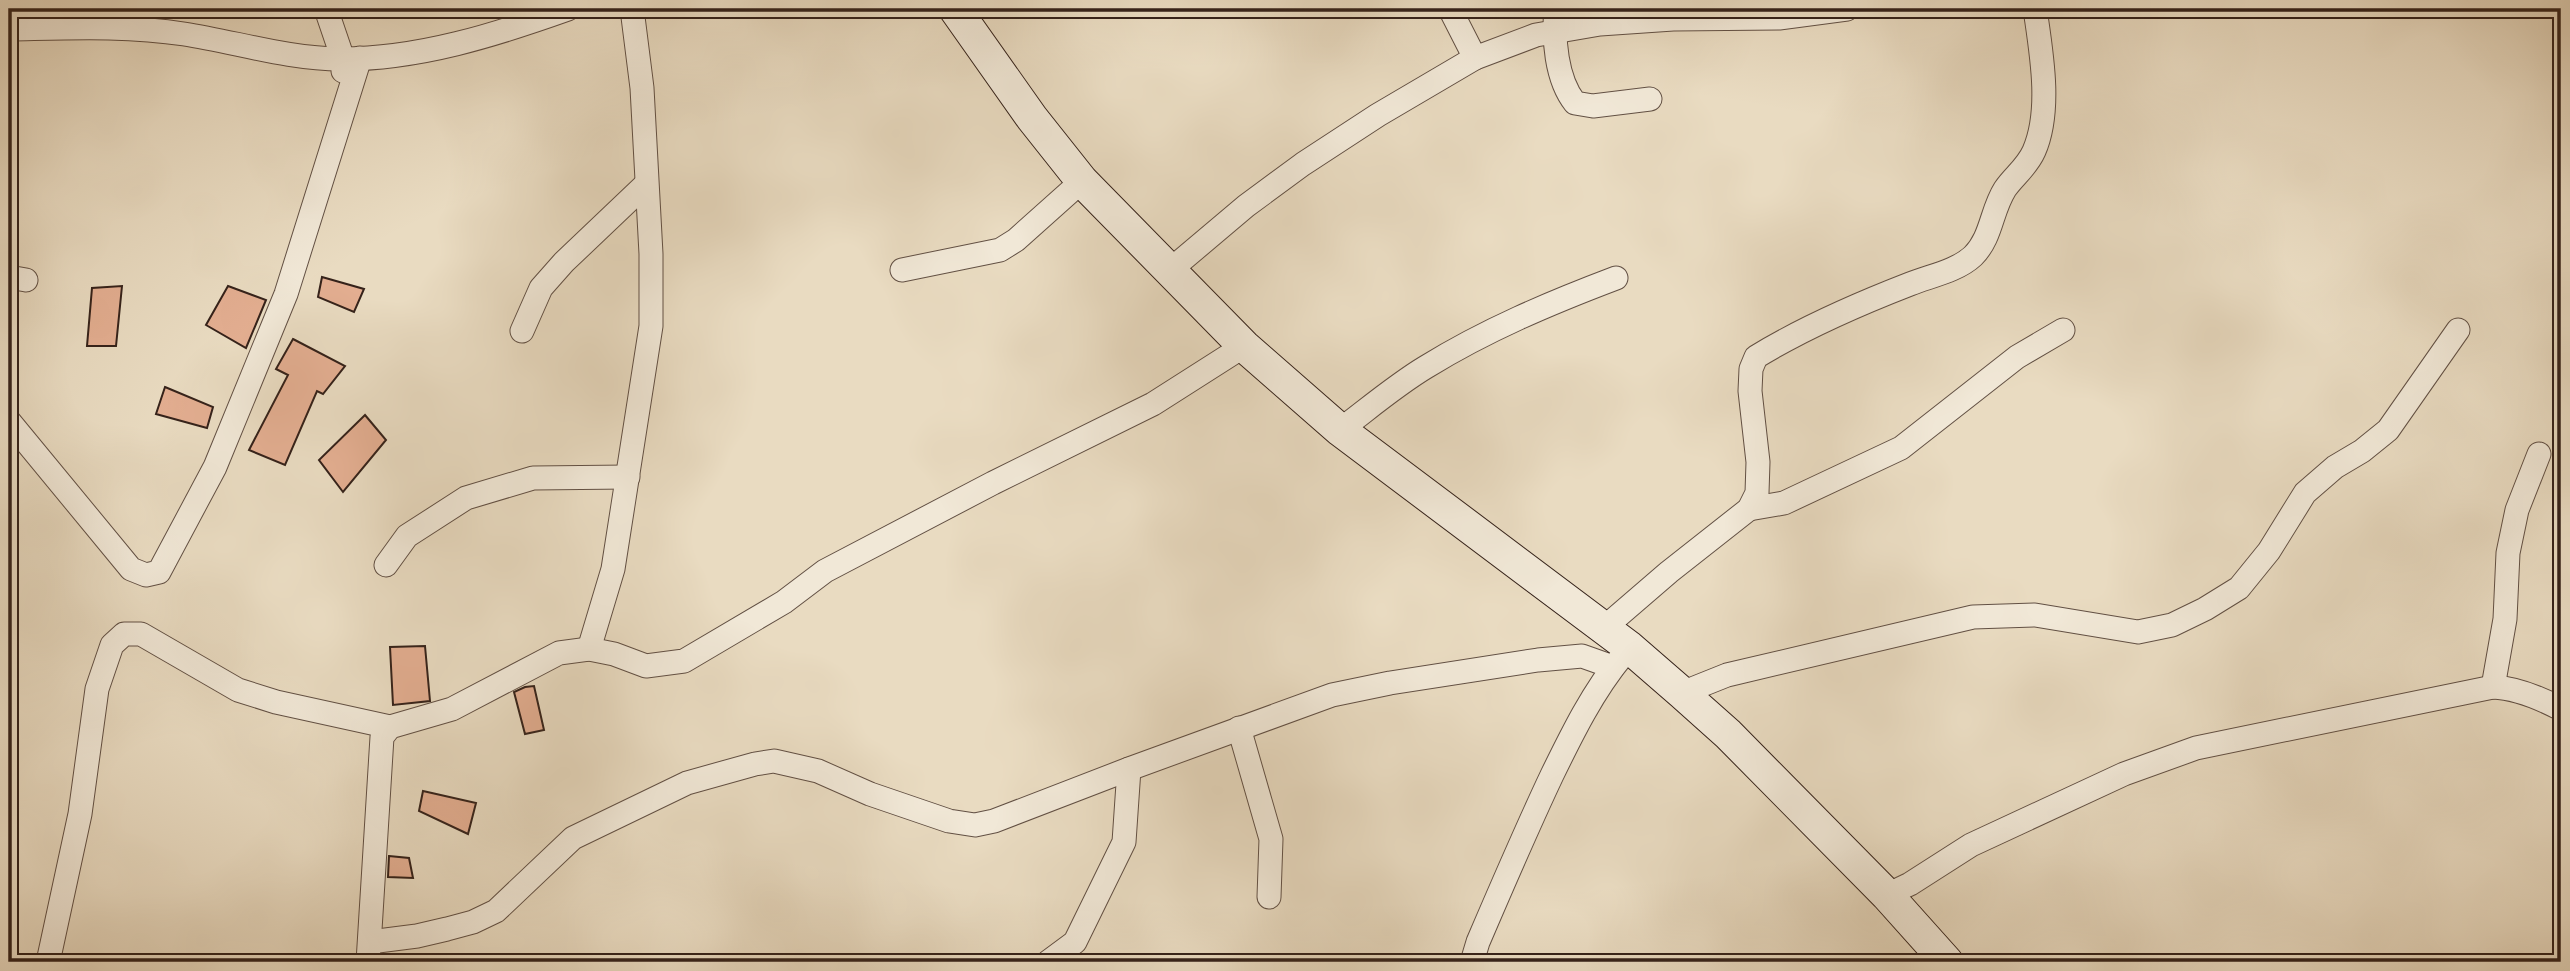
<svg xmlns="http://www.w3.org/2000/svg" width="2570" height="971" font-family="'IM FELL Great Primer',serif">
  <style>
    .building { fill: #e3ae91; stroke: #35221a; stroke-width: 2 }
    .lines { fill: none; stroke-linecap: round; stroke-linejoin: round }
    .street-casing { stroke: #625044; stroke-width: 25 }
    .secondary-casing { stroke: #35221a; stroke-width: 34 }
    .street { stroke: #f1e8d7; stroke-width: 23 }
    .secondary { stroke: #f1e8d7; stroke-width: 32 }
  </style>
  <rect width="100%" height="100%" fill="#e9dbc1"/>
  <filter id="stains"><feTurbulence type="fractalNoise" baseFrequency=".00286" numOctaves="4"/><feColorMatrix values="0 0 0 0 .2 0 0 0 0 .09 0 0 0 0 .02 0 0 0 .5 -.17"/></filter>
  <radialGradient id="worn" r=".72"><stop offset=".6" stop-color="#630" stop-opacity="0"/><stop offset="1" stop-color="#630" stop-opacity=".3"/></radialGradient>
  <g class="building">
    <polygon points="322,277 364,289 354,312 318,297"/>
    <polygon points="122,286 116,346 87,346 92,288"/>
    <polygon points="228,286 266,300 246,348 206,325"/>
    <polygon points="293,339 345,366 323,394 317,391 285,465 249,450 288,375 276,369"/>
    <polygon points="165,387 213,407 207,428 156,414"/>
    <polygon points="365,415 386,440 343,492 319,460"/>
    <polygon points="425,646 430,701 393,705 390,647"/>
    <polygon points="534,686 544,730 525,734 514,692 525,687"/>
    <polygon points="423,791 476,803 468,834 419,811"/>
    <polygon points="389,856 409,858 413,878 388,877"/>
  </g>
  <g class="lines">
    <g class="street-casing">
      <g id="street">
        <polyline points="326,9 343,59 343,71"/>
        <polyline points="1450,9 1475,58"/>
        <path d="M 1556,9 C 1553,38 1556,79 1575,103 L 1593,106 L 1650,99"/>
        <path d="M 9,29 C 67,28 126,25 184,34 C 236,42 288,59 341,59 C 419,59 495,35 568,9"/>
        <polyline points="902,270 1000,250 1016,240 1082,181"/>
        <polyline points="1169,271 1246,206 1303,164 1378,115 1475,58 1536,35 1600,24 1673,19 1779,18 1847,9"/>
        <polyline points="9,277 26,280"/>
        <polyline points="522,331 541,288 564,262 646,184"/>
        <polyline points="9,421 131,569 146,575 159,572 215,467 286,294 360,58"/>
        <path d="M 1340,430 C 1368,409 1396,385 1426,367 C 1486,330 1550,303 1616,278"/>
        <polyline points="1749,509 1784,503 1901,448 2017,357 2063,330"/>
        <polyline points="386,565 407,536 466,498 533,478 628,477"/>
        <path d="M 1604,628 L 1669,572 L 1749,509 L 1757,493 L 1758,462 L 1750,391 L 1751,369 L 1756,357 C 1800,330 1861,303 1910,284 C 1930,276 1957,271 1973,256 C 1992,237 1991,211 2005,189 C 2014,176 2027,167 2034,151 C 2052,110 2041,51 2035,9"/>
        <polyline points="589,649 613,569 651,326 651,254 642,88 632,9"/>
        <polyline points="2493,687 2505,619 2508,553 2517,510 2539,454"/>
        <polyline points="1682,693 1727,675 1973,617 2035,615 2138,632 2172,625 2205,609 2239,588 2269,551 2305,493 2335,467 2362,451 2388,430 2458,330"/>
        <polyline points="1239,728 1271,839 1269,897"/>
        <path d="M 1887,895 L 1910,884 L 1971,845 L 2124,774 L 2196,748 L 2493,687 C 2517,688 2540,698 2561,709"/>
        <polyline points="370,942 417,936 447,929 473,922 496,911 573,838 687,783 755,764 774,761 818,771 870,794 949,821 975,825 994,821 1129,769 1332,695 1390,683 1538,660 1582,656 1613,667"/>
        <polyline points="48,962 80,814 97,689 112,645 124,634 141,634 238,690 276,702 390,727"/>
        <polyline points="368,962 382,737 390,727 452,709 559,653 589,649 614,654 646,666 684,661 784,602 825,571 993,483 1153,404 1244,346"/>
        <polyline points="1048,962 1075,942 1124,842 1129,769"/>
        <path d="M 1472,962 L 1478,942 C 1502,886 1526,830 1552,775 C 1572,734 1593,691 1623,655"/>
      </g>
    </g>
    <g class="secondary-casing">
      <polyline id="secondary" points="955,9 1032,118 1082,181 1244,346 1340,430 1629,647 1682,693 1728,734 1887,895 1947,962"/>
    </g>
    <use href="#street" class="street"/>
    <use href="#secondary" class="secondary"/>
  </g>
  <rect width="2570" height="971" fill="none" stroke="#e9dbc1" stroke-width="35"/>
  <rect x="10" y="10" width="2549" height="950" fill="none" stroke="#35221a" stroke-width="3.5"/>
  <rect x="18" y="18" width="2535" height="936" fill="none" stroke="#35221a" stroke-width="2"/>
  <rect width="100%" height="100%" filter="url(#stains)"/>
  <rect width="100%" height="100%" fill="url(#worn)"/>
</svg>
